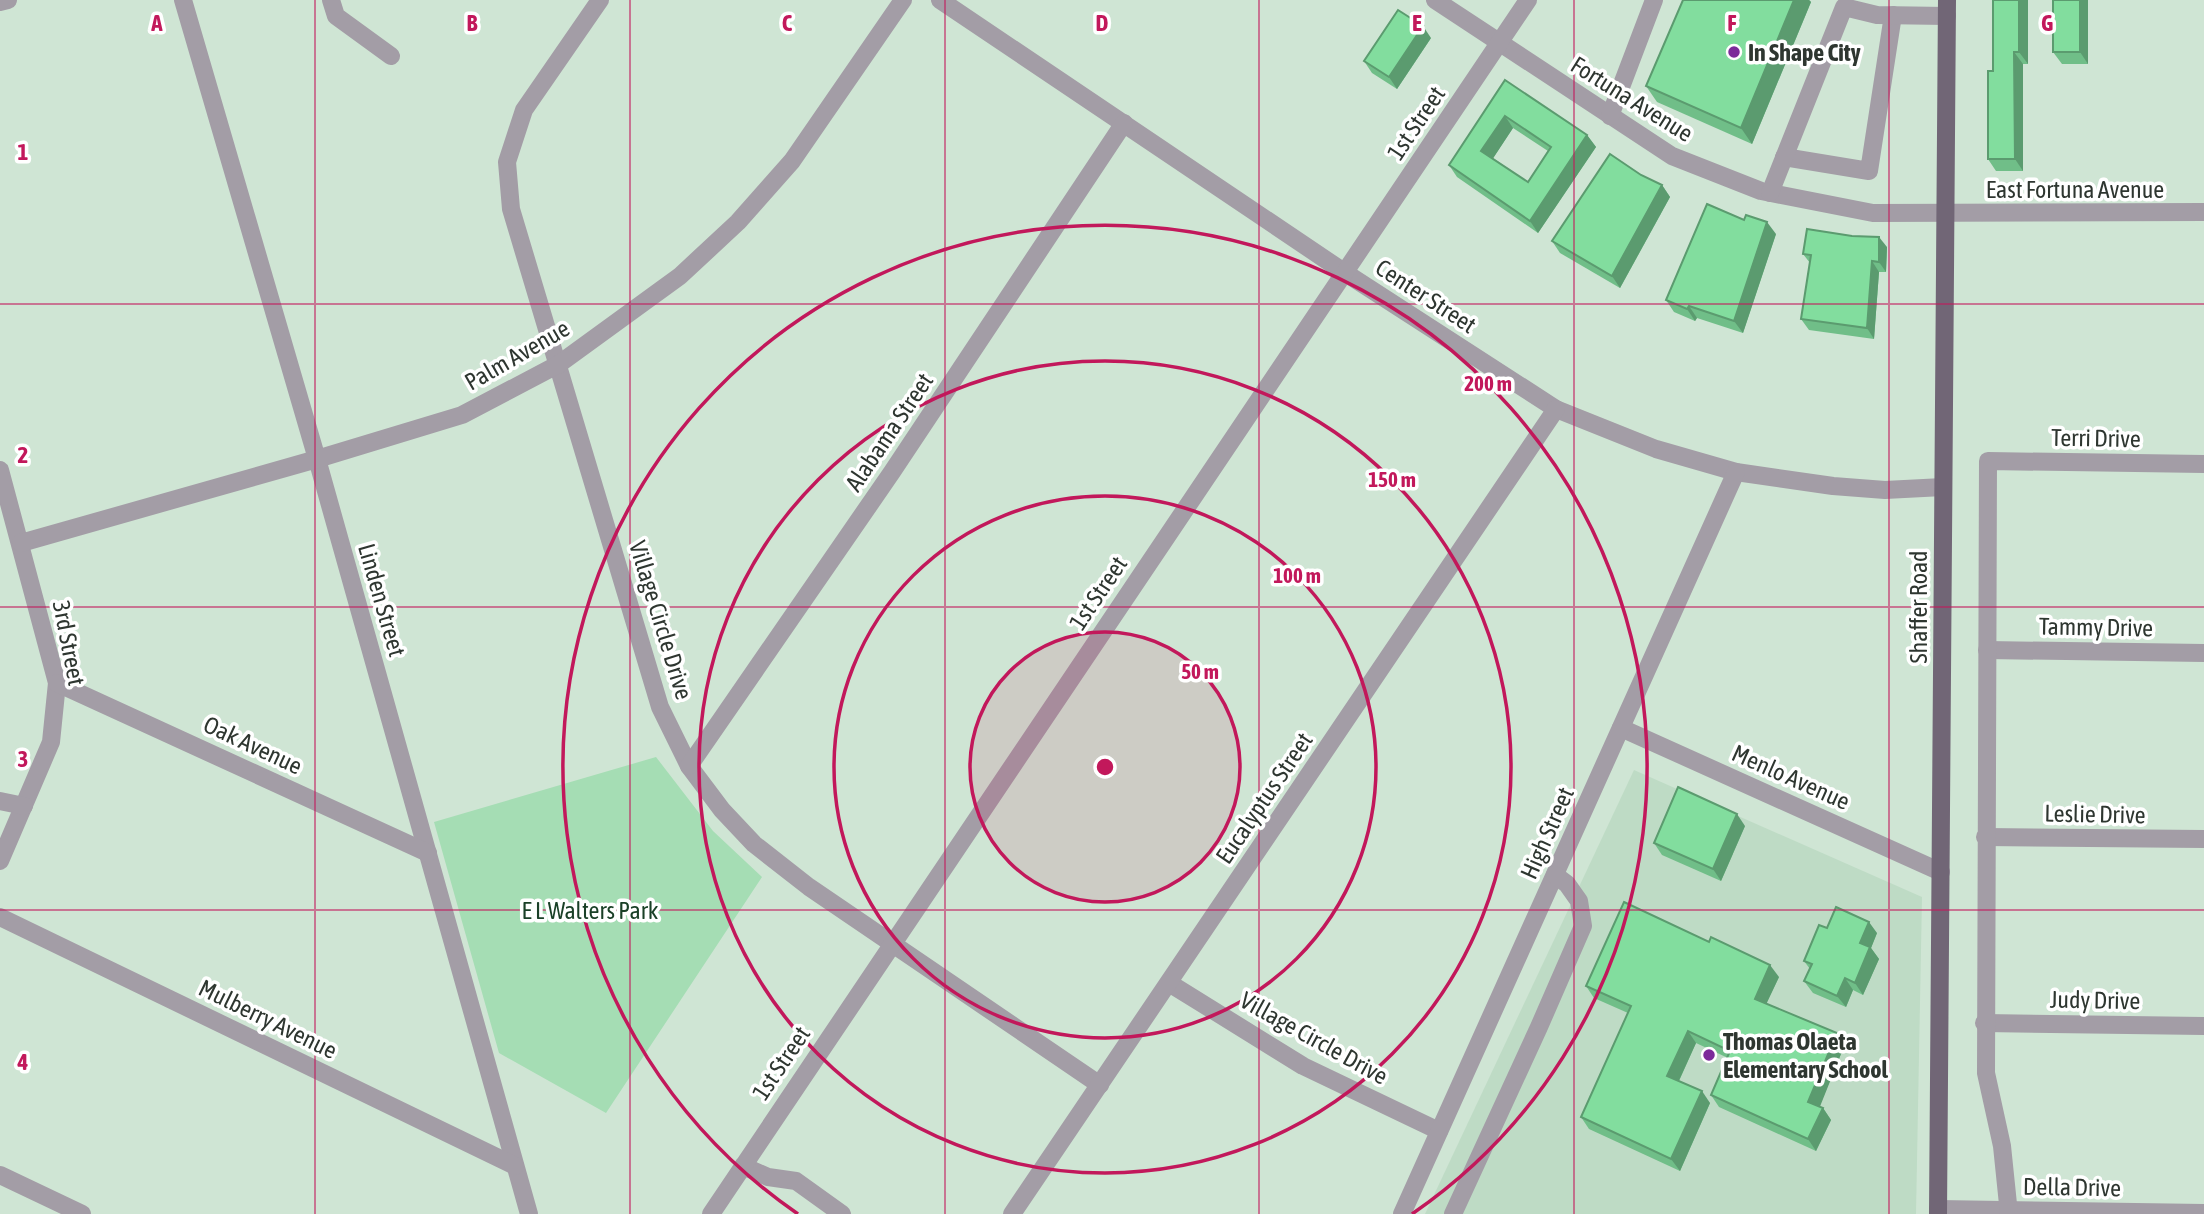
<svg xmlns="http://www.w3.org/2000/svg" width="2204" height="1214" font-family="'Asap Condensed',sans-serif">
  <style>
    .built { fill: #bedbc5 }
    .green { fill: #a5ddb4 }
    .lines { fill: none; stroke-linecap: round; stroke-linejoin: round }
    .minor { stroke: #a39da6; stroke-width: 18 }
    .major { stroke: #716676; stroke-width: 18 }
    .wall { fill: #70be88; fill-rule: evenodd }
    .shaded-wall { fill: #5b9b6f }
    .building { fill: #82dd9e; stroke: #5b9b6f; stroke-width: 2; fill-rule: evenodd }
    .grid { fill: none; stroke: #c2185b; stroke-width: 2; stroke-opacity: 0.55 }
    .ring { fill: none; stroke: #c2185b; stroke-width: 3.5 }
    .poi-dot { fill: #7c2a9a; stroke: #fff; stroke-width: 2.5 }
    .labels { text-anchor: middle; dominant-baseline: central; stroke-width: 7; stroke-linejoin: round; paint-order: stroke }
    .poi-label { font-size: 24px; font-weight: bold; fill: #2e3630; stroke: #fff; text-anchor: start }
    .street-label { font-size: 24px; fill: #2e3630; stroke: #fff }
    .park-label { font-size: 24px; fill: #1a4027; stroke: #fff }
    .grid-label { font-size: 23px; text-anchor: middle; font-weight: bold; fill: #c2185b; stroke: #fff; stroke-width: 7; stroke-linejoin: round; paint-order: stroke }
    .centre { fill: #c2185b; stroke: #fff; stroke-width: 3.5 }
    .ring-label { font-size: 21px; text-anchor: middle; font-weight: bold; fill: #c2185b; stroke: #fff; stroke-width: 7; stroke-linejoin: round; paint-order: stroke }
  </style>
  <rect width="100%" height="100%" fill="#cfe5d4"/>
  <polygon class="built" points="1634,770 1922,897 1916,1214 1425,1214"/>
  <polygon class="green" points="656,757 713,831 762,877 606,1113 499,1053 434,822"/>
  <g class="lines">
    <g class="minor">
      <polyline points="183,0 317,459 529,1214"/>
      <polyline points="331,0 336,16 391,56"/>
      <polyline points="600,0 524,110 507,162 511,209 660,707 689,766 722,810 754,844 809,887 1100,1085"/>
      <polyline points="940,0 1344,272 1556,409 1656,449 1736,472 1833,486 1885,490 1943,487"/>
      <polyline points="1435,0 1672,156 1761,191 1873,213 2204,212"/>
      <polyline points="0,2 8,0"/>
      <polyline points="1610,116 1654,0"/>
      <polyline points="1784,157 1869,171 1893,15"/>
      <polyline points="1770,193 1844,7 1877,15 1947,16"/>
      <polyline points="0,470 57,683 51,742 0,861"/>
      <polyline points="21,543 317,459 462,415 559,364 680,276 738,222 792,161 903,0"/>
      <polyline points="1987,650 2204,653"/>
      <polyline points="57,683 428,853"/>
      <polyline points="1621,728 1941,872"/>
      <polyline points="689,766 892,472 1124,123"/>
      <polyline points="0,801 24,806"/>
      <polyline points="1985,837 2204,839"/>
      <polyline points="0,917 515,1166"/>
      <polyline points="1169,983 1303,1066 1439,1131"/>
      <polyline points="1984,1023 2204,1026"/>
      <polyline points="743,1166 768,1177 796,1181 842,1214"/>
      <polyline points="0,1175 82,1214"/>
      <polyline points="1938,1209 2204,1213"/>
      <polyline points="711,1214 1528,0"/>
      <polyline points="1012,1214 1556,409"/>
      <polyline points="1402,1214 1736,472"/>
      <polyline points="1453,1214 1539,1027 1583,926 1579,901 1567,884 1555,875"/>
      <polyline points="2009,1214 2002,1146 1986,1073 1988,461 2204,464"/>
    </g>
    <polyline class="major" points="1938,1214 1947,0"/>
  </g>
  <g class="wall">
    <polygon points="1683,0 1809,0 1811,2 1752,144 1657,102 1646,86"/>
    <polygon points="2028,0 2028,64 2023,64 2023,171 1996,171 1988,159"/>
    <polygon points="2088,0 2088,64 2062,64 2053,52"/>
    <polygon points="1431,38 1397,89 1372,73 1364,61"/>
    <path d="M 1505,80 L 1587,135 L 1596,147 L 1538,233 L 1457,177 L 1449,165 ZM 1513,128 L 1548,151 L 1528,182 L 1493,158 Z"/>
    <polygon points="1641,175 1662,185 1670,197 1620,288 1560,253 1552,241"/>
    <polygon points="1776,234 1743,333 1697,318 1695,321 1674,312 1666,300"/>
    <polygon points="1887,247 1886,272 1879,272 1874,339 1809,330 1801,319 1810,263 1803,254"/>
    <polygon points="1745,826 1721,881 1662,855 1654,843"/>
    <polygon points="1827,928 1877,933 1871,948 1879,959 1863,995 1853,990 1846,1007 1813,993 1804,981 1810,969 1804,961"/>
    <polygon points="1779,977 1766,1004 1845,1044 1819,1107 1823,1108 1831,1120 1816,1151 1719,1107 1711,1095 1728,1058 1696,1043 1679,1081 1710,1103 1680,1171 1589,1129 1581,1117 1628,1013 1594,998 1586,986"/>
  </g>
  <g class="shaded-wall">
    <polygon points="1794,0 1809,0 1811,2 1752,144 1741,128"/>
    <polygon points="2019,0 2028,0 2028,64 2019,52"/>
    <polygon points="2080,0 2088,0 2088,64 2080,52"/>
    <polygon points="1423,26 1431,38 1397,89 1389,77"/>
    <polygon points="2014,52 2023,64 2023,171 2015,159"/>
    <polygon points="1505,116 1513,128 1490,163 1481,151"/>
    <polygon points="1587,135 1596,147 1538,233 1530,221"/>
    <polygon points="1662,185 1670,197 1620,288 1612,276"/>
    <polygon points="1767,222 1776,234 1743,333 1734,321"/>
    <polygon points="1879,237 1887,247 1886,272 1879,262"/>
    <polygon points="1872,261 1879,272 1874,339 1867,328"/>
    <polygon points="1689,306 1697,318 1695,321 1687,309"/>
    <polygon points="1737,814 1745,826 1721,881 1713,869"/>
    <polygon points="1869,922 1877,933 1871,948 1879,959 1863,995 1855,983 1860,943"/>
    <polygon points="1770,965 1779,977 1763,1011 1755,999"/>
    <polygon points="1845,978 1853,990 1846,1007 1837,996"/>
    <polygon points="1688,1031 1696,1043 1676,1087 1667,1076"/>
    <polygon points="1837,1033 1845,1044 1817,1114 1808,1102"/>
    <polygon points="1702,1091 1710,1103 1680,1171 1671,1159"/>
    <polygon points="1823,1108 1831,1120 1816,1151 1808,1139"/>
  </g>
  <g class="building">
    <polygon points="1683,0 1794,0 1741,128 1646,86"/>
    <polygon points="1993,0 2019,0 2019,52 2014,52 2015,159 1988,159 1988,71 1993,71"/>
    <rect x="2053" y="0" width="27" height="52"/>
    <polygon points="1398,10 1423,26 1389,77 1364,61"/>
    <path d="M 1505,80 L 1587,135 L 1530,221 L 1449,165 ZM 1505,116 L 1551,147 L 1528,182 L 1481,151 Z"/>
    <polygon points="1610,154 1641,175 1662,185 1612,276 1552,241"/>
    <polygon points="1707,204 1744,220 1746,215 1767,222 1734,321 1689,306 1687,309 1666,300"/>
    <polygon points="1807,229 1852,236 1879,237 1879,262 1872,261 1867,328 1801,319 1811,255 1803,254"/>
    <polygon points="1678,787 1737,814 1713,869 1654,843"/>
    <polygon points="1624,902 1709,942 1711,937 1770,965 1755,999 1837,1033 1808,1102 1823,1108 1808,1139 1711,1095 1730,1051 1688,1031 1667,1076 1702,1091 1671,1159 1581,1117 1631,1006 1586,986"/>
    <polygon points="1836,907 1869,922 1860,943 1870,947 1855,983 1845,978 1837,996 1804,981 1812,964 1804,961 1819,925 1827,928"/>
  </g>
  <path class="grid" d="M 315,0 L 315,1214M 630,0 L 630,1214M 945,0 L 945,1214M 1259,0 L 1259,1214M 1574,0 L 1574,1214M 1889,0 L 1889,1214M 0,304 L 2204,304M 0,607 L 2204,607M 0,910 L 2204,910"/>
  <circle cx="1105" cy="767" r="135" fill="#c2185b" fill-opacity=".12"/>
  <g class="ring">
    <circle cx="1105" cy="767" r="135"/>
    <circle cx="1105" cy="767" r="271"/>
    <circle cx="1105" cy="767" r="406"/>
    <path d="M798 1214A542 542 0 1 1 1412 1214"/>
  </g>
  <g class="poi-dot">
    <circle cx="1734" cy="52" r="7"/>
    <circle cx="1709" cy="1055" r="7"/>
  </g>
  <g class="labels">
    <g class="poi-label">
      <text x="1748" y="52">In Shape City</text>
      <text x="1723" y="1041">Thomas Olaeta<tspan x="1723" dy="28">Elementary School</tspan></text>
    </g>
    <g class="street-label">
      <text transform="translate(1632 99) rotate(32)">Fortuna Avenue</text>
      <text transform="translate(1416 123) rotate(-56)">1st Street</text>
      <text x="2075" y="189">East Fortuna Avenue</text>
      <text transform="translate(1426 296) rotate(33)">Center Street</text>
      <text transform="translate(517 355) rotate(-30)">Palm Avenue</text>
      <text transform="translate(889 432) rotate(-56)">Alabama Street</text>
      <text transform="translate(2096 438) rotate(1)">Terri Drive</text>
      <text transform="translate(1098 593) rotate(-56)">1st Street</text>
      <text transform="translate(382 600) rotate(74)">Linden Street</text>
      <text transform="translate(1918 607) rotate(-90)">Shaffer Road</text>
      <text transform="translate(661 620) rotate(73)">Village Circle Drive</text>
      <text transform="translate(2096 627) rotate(1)">Tammy Drive</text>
      <text transform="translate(69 643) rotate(79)">3rd Street</text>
      <text transform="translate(253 745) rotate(25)">Oak Avenue</text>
      <text transform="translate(1791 777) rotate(24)">Menlo Avenue</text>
      <text transform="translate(1264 798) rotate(-56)">Eucalyptus Street</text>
      <text transform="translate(2095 814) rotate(1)">Leslie Drive</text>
      <text transform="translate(1547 833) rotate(-66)">High Street</text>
      <text transform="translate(2095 1000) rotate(1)">Judy Drive</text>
      <text transform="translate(268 1019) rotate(26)">Mulberry Avenue</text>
      <text transform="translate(1314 1038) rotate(29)">Village Circle Drive</text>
      <text transform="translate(781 1063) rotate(-56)">1st Street</text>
      <text transform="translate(2072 1187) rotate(1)">Della Drive</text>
    </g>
    <g class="park-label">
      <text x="590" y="910">E L Walters Park</text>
    </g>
  </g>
  <g class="grid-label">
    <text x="157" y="31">A</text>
    <text x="472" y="31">B</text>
    <text x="787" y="31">C</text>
    <text x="1102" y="31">D</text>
    <text x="1417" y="31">E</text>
    <text x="1732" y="31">F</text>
    <text x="2047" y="31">G</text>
    <text x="23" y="160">1</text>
    <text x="23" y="463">2</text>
    <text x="23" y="767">3</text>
    <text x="23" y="1070">4</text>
  </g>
  <circle cx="1105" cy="767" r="10" class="centre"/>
  <g class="ring-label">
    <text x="1488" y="391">200 m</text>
    <text x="1392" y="487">150 m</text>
    <text x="1297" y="583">100 m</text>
    <text x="1200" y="679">50 m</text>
  </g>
</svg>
